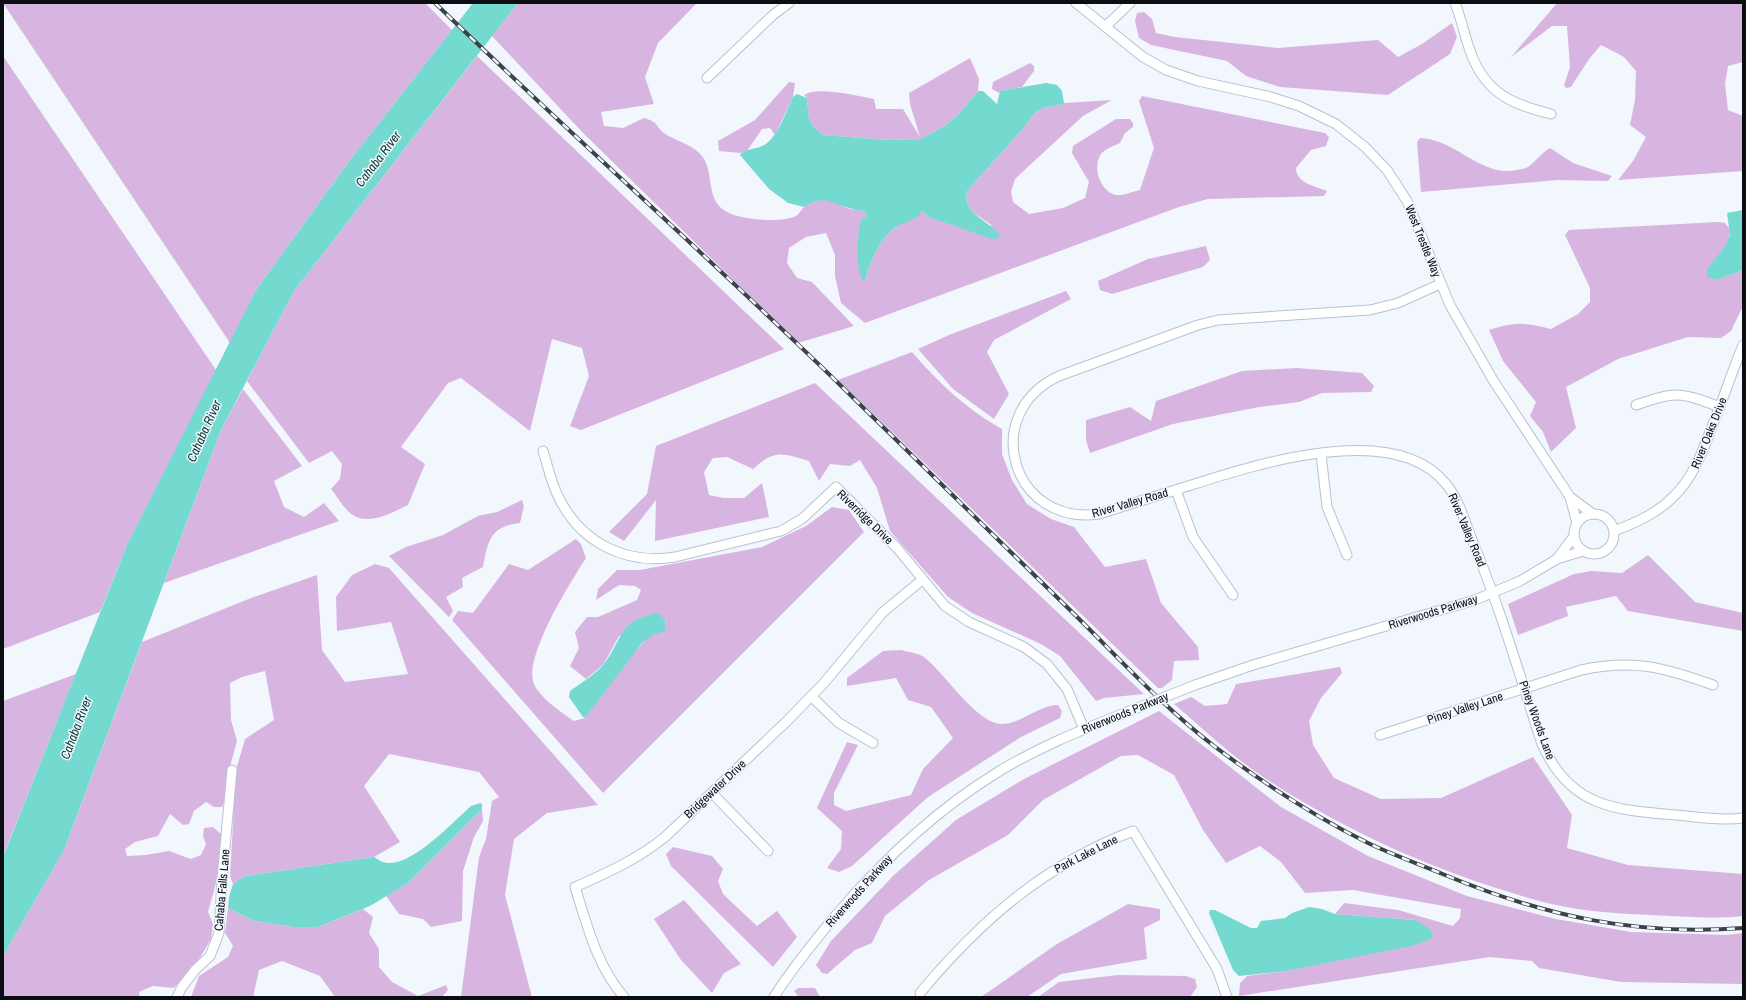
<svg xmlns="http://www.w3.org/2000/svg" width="1746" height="1000" font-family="'Archivo Narrow',sans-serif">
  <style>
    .green { fill: #d8b5e1 }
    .water { fill: #74dad0 }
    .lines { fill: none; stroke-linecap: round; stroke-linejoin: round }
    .minor-casing { stroke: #b5c2d2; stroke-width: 11 }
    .minor { stroke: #fff; stroke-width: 9 }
    .rail-casing { stroke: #3d4247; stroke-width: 4 }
    .rail { stroke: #f1f7fd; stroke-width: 2.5; stroke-dasharray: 8; stroke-linecap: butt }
    .minor-bridge-casing { stroke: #b5c2d2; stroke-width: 11; stroke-linecap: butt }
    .minor-bridge { stroke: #fff; stroke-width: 9 }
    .labels { text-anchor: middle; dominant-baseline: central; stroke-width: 3; stroke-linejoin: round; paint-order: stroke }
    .street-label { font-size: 12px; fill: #0a0e13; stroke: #f1f7fd }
    .water-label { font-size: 13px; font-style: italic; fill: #043834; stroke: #f1f7fd }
  </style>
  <rect width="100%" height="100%" fill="#f1f7fd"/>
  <g class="green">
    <polygon points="3,3 425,3 452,30 348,163 256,290 230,343"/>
    <path d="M 518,3 L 697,3 L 658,43 L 645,77 L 654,104 L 601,112 L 604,126 L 623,128 L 644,118 C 660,122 656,129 667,135 C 681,143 700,147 706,163 C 713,180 707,203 729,213 C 743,220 782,223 796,216 C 799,214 801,210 804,207 C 809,203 818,200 824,200 C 831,199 843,206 850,209 C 855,211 863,209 867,213 L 866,216 L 860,221 L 858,254 L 865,280 C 871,261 879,239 896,227 C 907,220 912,221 922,211 L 929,217 L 941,220 L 993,226 C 979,216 964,210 967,191 L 1021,131 L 1034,114 L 1042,108 L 1061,105 L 1064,103 L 1112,100 L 1083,116 L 1015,179 L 1011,192 L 1013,202 L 1029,214 L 1063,208 L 1085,198 L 1089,182 L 1072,153 L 1073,146 L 1116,119 L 1130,119 L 1133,123 L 1133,127 L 1125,133 L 1120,143 C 1114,146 1106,148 1101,154 C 1092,167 1100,191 1116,195 C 1123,196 1134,191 1140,190 L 1154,148 L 1139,101 L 1142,96 L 1325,133 L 1329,137 L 1326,146 L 1311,150 L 1296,168 C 1296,183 1315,186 1327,191 L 1324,196 L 1208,199 L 1179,207 L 865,323 L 841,303 L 835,276 L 835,255 L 826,233 L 806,237 L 789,248 L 787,263 L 797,278 L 812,282 L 854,326 L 798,343 L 583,133 L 492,36 Z"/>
    <polygon points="1557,3 1743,3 1743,62 1728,66 1725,84 1728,110 1743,116 1743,171 1618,180 1633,161 1646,137 1630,125 1635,100 1636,71 1624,57 1601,45 1589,59 1571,87 1566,88 1564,85 1570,67 1567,26 1552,26 1511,57"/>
    <polygon points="1144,12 1152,19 1156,33 1175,37 1278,48 1378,40 1398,57 1422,44 1452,23 1457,37 1450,54 1388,95 1280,87 1246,76 1227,61 1151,45 1139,38 1135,21 1137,13"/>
    <polygon points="3,56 216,370 127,545 100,612 3,649"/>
    <path d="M 477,56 L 784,349 L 581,430 L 570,426 L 589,376 L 582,348 L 552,339 L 530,431 L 461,378 L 448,383 L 401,447 L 425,464 L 408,505 C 391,513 366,528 349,512 C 342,506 337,496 331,489 L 340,479 L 342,464 L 332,451 L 309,463 L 247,381 L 294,291 Z"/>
    <path d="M 970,58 L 979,79 L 978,91 L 960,113 L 946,125 L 921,139 L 888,140 L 823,135 L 814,127 L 809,119 L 807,98 L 804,95 C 819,86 856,96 874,99 L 876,109 L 903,109 L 920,137 L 910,104 L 909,93 Z"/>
    <polygon points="1030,63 1034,66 1034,71 1022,87 1000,91 999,93 992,89 993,82"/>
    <polygon points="789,82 795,83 793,97 775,135 770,128 762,129 747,151 741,153 719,151 718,141 755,120"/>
    <path d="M 1420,138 C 1456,139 1481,178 1517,170 C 1520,169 1524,169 1526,168 C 1535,163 1541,153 1550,148 L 1573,163 L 1612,176 L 1608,181 L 1557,180 L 1421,192 L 1417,142 Z"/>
    <path d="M 1718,222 L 1725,223 L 1730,229 C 1731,244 1716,258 1707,269 L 1717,280 L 1743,270 L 1743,306 L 1731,331 L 1721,338 L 1688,337 L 1618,359 L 1566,387 L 1576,428 L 1551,452 L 1543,432 L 1530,416 L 1536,402 L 1503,361 L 1489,330 C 1516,322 1523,322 1551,329 L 1578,314 L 1590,302 L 1590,288 L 1565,235 L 1569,230 Z"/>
    <polygon points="1206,246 1210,260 1203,267 1112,294 1100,290 1098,281 1148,259"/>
    <polygon points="1066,291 1071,299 994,340 987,352 1009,394 994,419 953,389 918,349 949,335"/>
    <path d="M 912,352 C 939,383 966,409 1002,429 L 1002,454 L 1012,480 L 1027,504 L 1051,519 L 1074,527 L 1105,567 L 1146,559 L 1161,603 L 1198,647 L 1199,660 L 1174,661 L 1172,680 L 1162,688 L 1158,688 L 838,380 Z"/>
    <polygon points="1297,368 1362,373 1374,386 1371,392 1322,393 1299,402 1259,407 1173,424 1090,453 1086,440 1086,420 1130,407 1151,421 1156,401 1242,371"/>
    <path d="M 815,383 L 1144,694 L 1104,698 L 1096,701 L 1060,656 L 1041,644 L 972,613 L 948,597 L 890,531 L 877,488 L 860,460 L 850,466 L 830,464 L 819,481 L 809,461 C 782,453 775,449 753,469 L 727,457 L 713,458 L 704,472 L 709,495 L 724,498 L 744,498 L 762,483 L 769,517 L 655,541 L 656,500 L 624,541 L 609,532 L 647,494 L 656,446 Z"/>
    <polygon points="243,389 302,466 274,481 284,507 304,517 324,503 339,521 164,583 221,430"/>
    <path d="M 522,500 L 524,506 L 520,523 C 490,526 488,541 483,567 L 462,578 L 463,587 L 446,597 L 453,611 L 449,617 L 389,556 L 406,547 L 443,535 L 478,516 L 497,512 Z"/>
    <path d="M 832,507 L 849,510 L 864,532 L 603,793 L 452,620 L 458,611 L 473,613 L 509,564 L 528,570 L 576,539 L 581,544 L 586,558 C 570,583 526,653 533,681 C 536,695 562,713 574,721 L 585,718 C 604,693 621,666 642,644 C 645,640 650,635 654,634 C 662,631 667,632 666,621 L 619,636 L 603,665 L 586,679 L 570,666 L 579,648 L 575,632 L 587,617 L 598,617 L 637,600 L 641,590 L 635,586 L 619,585 L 596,600 L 598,589 L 617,570 L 640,570 L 762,547 L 806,526 Z"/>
    <polygon points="1648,555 1695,602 1743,613 1743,631 1628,611 1616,596 1566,607 1568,616 1518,635 1508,604 1574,574 1591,571 1622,573"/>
    <polygon points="375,564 389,568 598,805 547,813 514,839 505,895 532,997 461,997 479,857 486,839 492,801 499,797 479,772 389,754 364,786 400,842 374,857 245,876 233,884 230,876 236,770 245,739 274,720 265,671 242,677 230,683 231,720 237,741 229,770 225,799 222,807 214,807 206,802 194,811 189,824 183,825 170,814 158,836 135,842 125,849 127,856 146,855 169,851 191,859 201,855 206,844 203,836 204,828 213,827 222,835 218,876 208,912 213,924 211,939 201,956 174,988 153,986 139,992 140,997 3,997 3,956 64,850 142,642 251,598 317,575 322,650 345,682 408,674 391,622 337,631 336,597 352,575"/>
    <path d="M 901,650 C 908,652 918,653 924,657 C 944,672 976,723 1001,724 C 1022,724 1038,705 1058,705 L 1062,711 L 1060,718 L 1021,737 L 928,797 L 852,866 L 839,872 L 827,868 L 841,849 L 842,831 L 817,808 L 847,742 L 858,745 L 834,793 L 834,805 L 846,811 L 911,795 L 923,769 L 953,738 L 931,707 L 908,700 L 896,678 L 847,686 L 847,678 L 883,651 Z"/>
    <path d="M 1340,667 L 1342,673 L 1321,698 L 1309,721 L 1313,745 L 1334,778 L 1381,799 L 1441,798 L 1533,757 L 1572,815 L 1567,848 L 1628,865 L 1743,874 L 1743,916 C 1719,919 1695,917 1671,916 C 1630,914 1587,913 1547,903 C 1448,877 1351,835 1266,779 C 1234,758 1204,730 1174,704 L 1191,697 L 1205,706 L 1227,704 L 1236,684 Z"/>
    <polygon points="76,674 3,856 3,701"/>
    <polygon points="1159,711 1281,807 1368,856 1467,896 1556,919 1631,932 1727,935 1743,933 1743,984 1621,982 1539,968 1532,961 1490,957 1239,996 1240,983 1247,976 1286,971 1426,941 1416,920 1335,914 1344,903 1398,910 1453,926 1460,918 1461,909 1353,890 1305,893 1281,862 1260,846 1226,863 1203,830 1174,775 1138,755 1121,756 1043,800 1008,835 929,880 885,916 872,943 855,950 827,974 822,973 816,965 831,941 893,876 956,820 1024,779"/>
    <polygon points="482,809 483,821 474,837 463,871 462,921 431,927 423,919 399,914 386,896 408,883"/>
    <polygon points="673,847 712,856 723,869 718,881 723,894 757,926 777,911 797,937 773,967 671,866 666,854"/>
    <polygon points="684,900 741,964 724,973 712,993 681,960 654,919"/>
    <polygon points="1128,904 1160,909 1160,920 1144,928 1147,959 1061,974 1027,997 981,997 1057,944"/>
    <polygon points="228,908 254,921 294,927 318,927 363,909 373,917 369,933 379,949 379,967 392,982 418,996 446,985 448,990 442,997 335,997 320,976 282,961 259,970 253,997 191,997 199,976 228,957 233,946 225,933"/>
    <polygon points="1118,975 1186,976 1195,979 1197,987 1190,997 1038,997 1059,982"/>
    <polygon points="798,988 815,988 820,997 799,997 794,991"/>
  </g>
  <g class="water">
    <polygon points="473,3 518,3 294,291 221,430 64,850 3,956 3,857 127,545 256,290 348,163"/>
    <path d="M 1046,83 L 1057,85 L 1062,91 L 1064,103 L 1061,105 L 1042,108 L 1034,114 L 1021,131 L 967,191 C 963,213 986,219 999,234 L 999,238 L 992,239 L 929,217 L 922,211 C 916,221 906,221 896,227 C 879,239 871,261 865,280 L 863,281 C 854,263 858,239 860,221 L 866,216 L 867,213 L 864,211 L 855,210 L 825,200 L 813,202 L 804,207 L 788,203 L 769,189 L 740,155 C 743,149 759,149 766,144 C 780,133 785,113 793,97 L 797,94 L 807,98 L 809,119 L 814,127 L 823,135 L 888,140 L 921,139 L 946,125 L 960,113 L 978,91 L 983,91 L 997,104 L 1000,91 Z"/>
    <polygon points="1743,210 1743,270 1717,280 1707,277 1707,269 1724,248 1730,235 1727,213"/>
    <path d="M 657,613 C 664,617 668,622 665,630 L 660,633 L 654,634 L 642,643 L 585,718 L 583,717 L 569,697 L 570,691 C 581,683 596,674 604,664 C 624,637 618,621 657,613 Z"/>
    <path d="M 480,803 L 482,804 L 482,809 L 408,883 L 370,906 L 318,927 L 294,927 L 254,921 L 228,908 L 229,897 L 233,884 L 245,876 L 374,857 C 379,860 383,863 388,863 C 413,865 453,822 471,806 Z"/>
    <polygon points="1309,907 1322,909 1335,914 1416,920 1430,929 1433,937 1426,941 1411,946 1286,971 1239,976 1233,970 1209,913 1210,910 1215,910 1251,928 1257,928 1261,921 1285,918 1292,913"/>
  </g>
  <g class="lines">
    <g class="minor-casing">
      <g id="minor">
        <polyline points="1076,3 1143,57 1166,70 1198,81 1271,97 1299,106 1336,124 1365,147 1387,170 1407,201 1450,305 1493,380 1570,497 1593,514"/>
        <path d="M 1455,3 C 1462,20 1465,39 1472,56 C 1487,94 1514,105 1551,114"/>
        <polyline points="1106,26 1130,3"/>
        <polyline points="707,78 773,15 789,3"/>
        <path d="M 1440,284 L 1398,303 L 1370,310 L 1218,320 L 1198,325 L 1059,376 C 979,413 1011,526 1099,514 C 1128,505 1157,496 1185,487 C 1251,466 1394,418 1446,484 C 1460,501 1466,525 1474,545 C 1501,610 1520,677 1542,744 C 1570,807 1614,810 1676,815 C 1698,817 1721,821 1743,818"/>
        <path d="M 1636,405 C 1676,391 1680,392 1720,407"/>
        <path d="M 543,451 C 548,466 551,483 559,498 C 581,543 626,565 675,557 L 781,531 L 802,519 L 836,487 L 897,548 L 945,606 L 969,622 L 1024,647 L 1047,664 L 1067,689 L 1084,729"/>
        <polyline points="1321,454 1327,507 1347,555"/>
        <polyline points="1176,490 1193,537 1233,595"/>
        <polyline points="1570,497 1577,523"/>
        <circle cx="1594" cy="534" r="20"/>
        <path d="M 1614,531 C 1635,523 1656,514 1672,498 C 1695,477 1704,447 1715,419 C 1725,394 1733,369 1743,345"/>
        <polyline points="1557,559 1574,536"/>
        <polyline points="1195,685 1253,665 1475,600 1520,581 1557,559 1583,551"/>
        <polyline points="811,696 839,723 873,743"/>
        <path d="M 1380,735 L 1581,670 C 1634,659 1663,667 1713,685"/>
        <polyline points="712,793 768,851"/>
        <path d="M 920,993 C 980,921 1044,865 1133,831 L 1217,969 L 1227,997"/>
        <polyline points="177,997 182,987 195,970 210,956 219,933 222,879 232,770"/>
        <path d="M 624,997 C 597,966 587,925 575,887 C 607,873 638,859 665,837 L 787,721 L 824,683 L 883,612 L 922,580"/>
        <path d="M 774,997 C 792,968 814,942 836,915 C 883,860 936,810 998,772 C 1037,748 1079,731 1122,714"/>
      </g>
    </g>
    <use href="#minor" class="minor"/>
    <g class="rail-casing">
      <path id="rail" d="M 435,3 C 566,130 702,251 833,378 C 912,455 991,533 1070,610 C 1117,656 1162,706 1214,746 C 1263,783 1314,816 1368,843 C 1393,855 1419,864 1445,875 C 1544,916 1635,936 1743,928"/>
    </g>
    <use href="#rail" class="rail"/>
    <g class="minor-bridge-casing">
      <polyline id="minor-bridge" points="1122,714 1195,685"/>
    </g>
    <use href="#minor-bridge" class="minor-bridge"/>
  </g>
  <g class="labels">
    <g class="street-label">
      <text transform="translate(1423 241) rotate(68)">West Trestle Way</text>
      <text transform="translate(1709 433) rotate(-68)">River Oaks Drive</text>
      <text transform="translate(1130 503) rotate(-16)">River Valley Road</text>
      <text transform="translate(865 517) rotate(44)">Riverridge Drive</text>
      <text transform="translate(1467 530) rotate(67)">River Valley Road</text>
      <text transform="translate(1433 612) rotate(-17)">Riverwoods Parkway</text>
      <text transform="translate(1465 708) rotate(-18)">Piney Valley Lane</text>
      <text transform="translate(1125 713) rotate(-22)">Riverwoods Parkway</text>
      <text transform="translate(1537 720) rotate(70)">Piney Woods Lane</text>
      <text transform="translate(715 789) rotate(-43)">Bridgewater Drive</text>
      <text transform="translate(1086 854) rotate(-27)">Park Lake Lane</text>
      <text transform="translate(222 890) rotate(-85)">Cahaba Falls Lane</text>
      <text transform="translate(859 891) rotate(-48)">Riverwoods Parkway</text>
    </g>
    <g class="water-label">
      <text transform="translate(378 159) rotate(-53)">Cahaba River</text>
      <text transform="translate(204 431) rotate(-66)">Cahaba River</text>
      <text transform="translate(76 728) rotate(-69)">Cahaba River</text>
    </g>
  </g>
  <rect width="1746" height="1000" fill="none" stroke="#0a0e13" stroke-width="8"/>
</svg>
